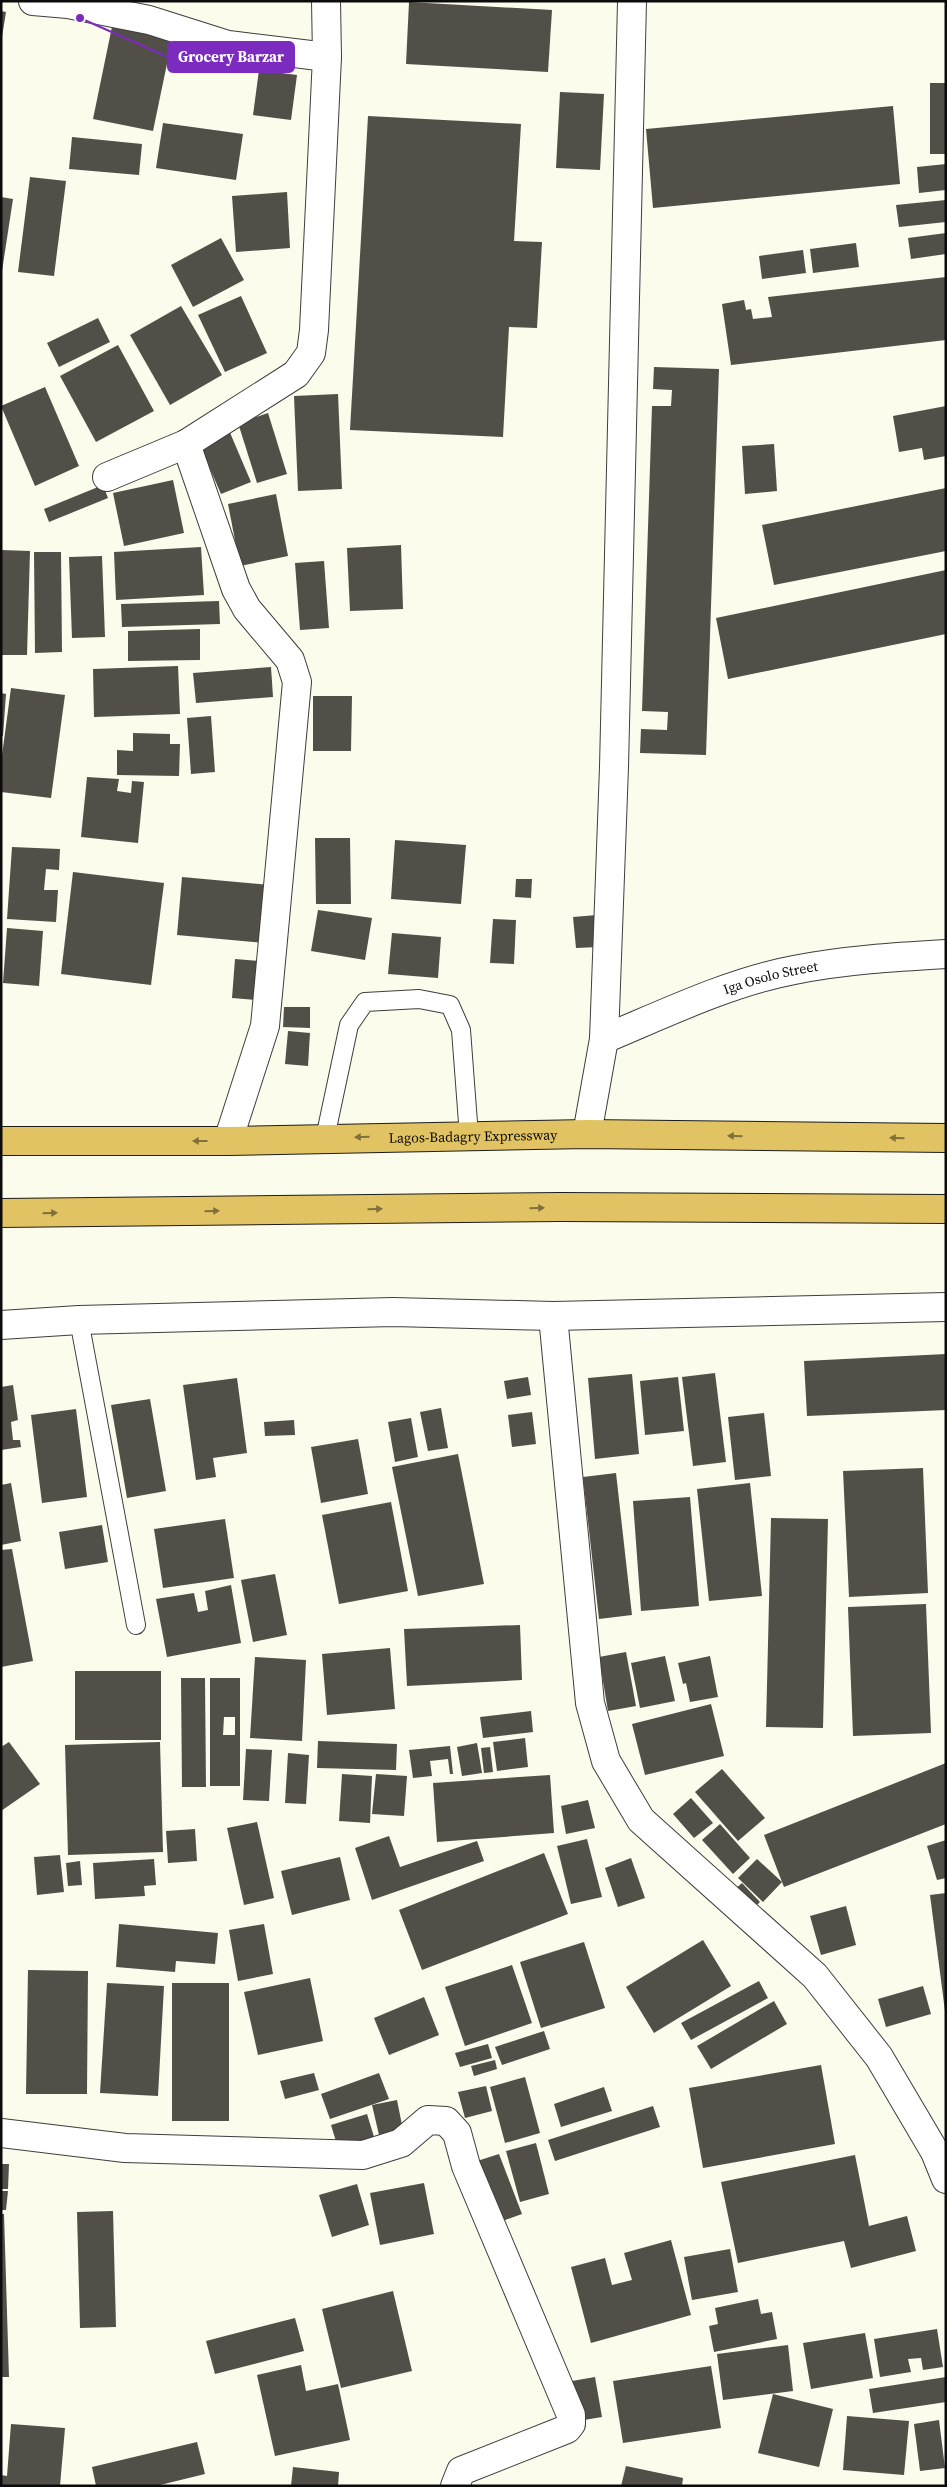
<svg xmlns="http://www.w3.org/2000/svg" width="947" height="2487" font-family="'Source Serif 4',serif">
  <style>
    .building { fill: #524f49; fill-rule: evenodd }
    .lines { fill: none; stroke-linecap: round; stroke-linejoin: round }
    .lane-casing { stroke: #3e3e3e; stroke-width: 20 }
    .street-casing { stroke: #3e3e3e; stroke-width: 30 }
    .highway-casing { stroke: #1c1c1c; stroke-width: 30 }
    .lane { stroke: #fff; stroke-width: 18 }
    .street { stroke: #fff; stroke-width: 28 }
    .highway { stroke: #e2c364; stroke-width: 28 }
    .oneway { fill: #81703c }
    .labels { text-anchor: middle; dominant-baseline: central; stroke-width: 5; stroke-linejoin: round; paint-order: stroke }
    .street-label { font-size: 14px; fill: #0b0b0b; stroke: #fff }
    .leader { fill: none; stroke: #7b2cbf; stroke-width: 2 }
    .callout-dot { fill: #7b2cbf; stroke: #fff; stroke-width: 2 }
    .callout { fill: #7b2cbf; stroke: #7b2cbf; stroke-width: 2 }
    .callout-label { font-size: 15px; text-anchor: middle; font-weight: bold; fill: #fff }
  </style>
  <rect width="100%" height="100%" fill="#fbfceb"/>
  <g class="building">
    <polygon points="409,2 552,10 548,72 406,64"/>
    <polygon points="1,11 6,12 2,37 1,37"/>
    <polygon points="114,17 174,30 153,131 93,119"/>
    <polygon points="259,70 297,75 291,120 253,115"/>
    <rect x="930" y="83" width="16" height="71"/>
    <polygon points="560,92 604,94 600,170 556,168"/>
    <polygon points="893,106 900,184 653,208 646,129"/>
    <polygon points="368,116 521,124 514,241 542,242 537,328 509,327 503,437 350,430"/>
    <polygon points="163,123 243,134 236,180 156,168"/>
    <polygon points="72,137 142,144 139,175 69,169"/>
    <polygon points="946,164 946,190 919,193 917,167"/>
    <polygon points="30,177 66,181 54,276 18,272"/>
    <polygon points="287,192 290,248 236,252 232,196"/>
    <polygon points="1,197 13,199 2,271 1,271"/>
    <polygon points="946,200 946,222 899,227 896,205"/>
    <polygon points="946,233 946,254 911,259 908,238"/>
    <polygon points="221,238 244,280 193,307 171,265"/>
    <polygon points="856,243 859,267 813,273 810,249"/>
    <polygon points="803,250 806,273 762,279 759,256"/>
    <polygon points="946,277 946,340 731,365 722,304 744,300 746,310 751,309 753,319 772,317 768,297"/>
    <polygon points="241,296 267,353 225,372 198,315"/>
    <polygon points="181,306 222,375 170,405 130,335"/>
    <polygon points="98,318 110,342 59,367 47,343"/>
    <polygon points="118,345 154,411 96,442 60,376"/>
    <polygon points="654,367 719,369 706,755 640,753 641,729 667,730 668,712 642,711 652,406 671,406 672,390 653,389"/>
    <polygon points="45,387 79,466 35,486 1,406"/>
    <polygon points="338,394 342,489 298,491 294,396"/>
    <polygon points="946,406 946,456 924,460 922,448 899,452 893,416"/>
    <polygon points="268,413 287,474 257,483 238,423"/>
    <polygon points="228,428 251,482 221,494 198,441"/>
    <polygon points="774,444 777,491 745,494 742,446"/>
    <polygon points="173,480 184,533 124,546 113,493"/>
    <polygon points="103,485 108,498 49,522 44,509"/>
    <polygon points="946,488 946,551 774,585 762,525"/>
    <polygon points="276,494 288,556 240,566 228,504"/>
    <polygon points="401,545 403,609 350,611 347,548"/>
    <polygon points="201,547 204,595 116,600 114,552"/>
    <polygon points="1,550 30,551 27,655 1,655"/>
    <polygon points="34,552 61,552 62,652 35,653"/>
    <polygon points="102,556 105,637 72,638 69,557"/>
    <polygon points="324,561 329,628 300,630 295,563"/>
    <polygon points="946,570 946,634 728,679 716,618"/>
    <polygon points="219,601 220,624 122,627 121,604"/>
    <polygon points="200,629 200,660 128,661 128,631"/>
    <polygon points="178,666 180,714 94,717 93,669"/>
    <polygon points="271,667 273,697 196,703 193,673"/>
    <polygon points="11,688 65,695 51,798 1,792 1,763"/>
    <polygon points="1,693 6,694 3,736 1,736"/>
    <polygon points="313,696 352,696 351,751 313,751"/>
    <polygon points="211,716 215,772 191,774 187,718"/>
    <polygon points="133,733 170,734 170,744 180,744 179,776 117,775 117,750 133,751"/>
    <polygon points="87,777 119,779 117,791 131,793 132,781 144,782 138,843 81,837"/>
    <polygon points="315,838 350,838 351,904 316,904"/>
    <polygon points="395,840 466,845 461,904 391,899"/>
    <polygon points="12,847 60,849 59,870 46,869 44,890 58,890 56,922 7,919"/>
    <polygon points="73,872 164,883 151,985 61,974"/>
    <polygon points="182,877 270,885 265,943 177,935"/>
    <polygon points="516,879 532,879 531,898 515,897"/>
    <polygon points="318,910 372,918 365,960 311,951"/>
    <polygon points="597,915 599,947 576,948 573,917"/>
    <polygon points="493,919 516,920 514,964 490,963"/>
    <polygon points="7,928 43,931 39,986 3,983"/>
    <polygon points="392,933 441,937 438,978 388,974"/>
    <polygon points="235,959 260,961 257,1000 232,998"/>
    <polygon points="284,1007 310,1007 310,1028 283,1027"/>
    <polygon points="288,1031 310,1033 308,1066 285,1064"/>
    <polygon points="946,1354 946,1410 807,1416 804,1361"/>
    <polygon points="715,1373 726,1462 693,1466 682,1377"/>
    <polygon points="632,1374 639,1454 595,1459 588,1378"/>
    <polygon points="528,1377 531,1395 507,1399 504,1381"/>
    <polygon points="678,1377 684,1431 645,1435 640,1381"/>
    <polygon points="237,1378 247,1453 213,1458 216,1477 196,1480 183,1385"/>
    <polygon points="13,1385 18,1420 11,1422 13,1440 20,1440 21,1447 1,1450 1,1387"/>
    <polygon points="150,1399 166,1491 127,1498 111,1405"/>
    <polygon points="441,1408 448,1448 428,1451 420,1412"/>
    <polygon points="76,1409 87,1497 42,1503 31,1415"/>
    <polygon points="532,1412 536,1444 512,1447 508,1415"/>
    <polygon points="764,1413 771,1476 735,1480 728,1417"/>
    <polygon points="411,1418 418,1457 395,1462 388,1422"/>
    <polygon points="294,1420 295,1435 265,1436 264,1422"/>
    <polygon points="358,1439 368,1494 321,1503 311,1447"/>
    <polygon points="458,1454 484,1584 418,1596 392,1467"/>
    <polygon points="923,1468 928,1593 849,1597 843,1471"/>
    <polygon points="616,1473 632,1615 599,1619 583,1477"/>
    <polygon points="11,1483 21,1541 1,1545 1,1485"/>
    <polygon points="750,1483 762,1596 709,1601 697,1489"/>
    <polygon points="690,1497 699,1606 641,1611 633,1501"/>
    <polygon points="391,1502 408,1591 339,1604 322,1515"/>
    <polygon points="771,1518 828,1519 823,1728 766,1727"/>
    <polygon points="225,1519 234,1578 163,1588 154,1529"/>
    <polygon points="102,1525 108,1562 65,1569 59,1532"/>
    <polygon points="12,1549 33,1661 1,1667 1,1550"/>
    <polygon points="275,1574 287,1635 253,1642 241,1580"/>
    <polygon points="231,1585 241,1643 167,1657 156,1599 194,1593 198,1612 208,1610 205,1591"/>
    <polygon points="926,1604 931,1733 853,1736 848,1607"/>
    <polygon points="520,1625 522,1680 407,1686 404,1629"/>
    <polygon points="390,1648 395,1709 327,1715 322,1654"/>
    <polygon points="626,1652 636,1706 608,1711 599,1657"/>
    <polygon points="665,1656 675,1701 640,1708 631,1663"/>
    <polygon points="710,1656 718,1697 690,1702 686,1683 683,1684 678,1663"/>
    <polygon points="255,1657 306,1660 302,1741 250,1738"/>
    <rect x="75" y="1671" width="86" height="69"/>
    <polygon points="181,1678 205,1678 206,1787 182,1787"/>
    <path d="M 210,1678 L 240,1678 L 240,1786 L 210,1786 ZM 224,1717 L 235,1717 L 235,1735 L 223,1735 Z"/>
    <polygon points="711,1704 724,1756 645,1775 632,1724"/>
    <polygon points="531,1711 533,1732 483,1738 480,1717"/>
    <polygon points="525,1738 528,1767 497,1771 493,1742"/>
    <polygon points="318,1741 397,1744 396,1770 317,1768"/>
    <polygon points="9,1742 40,1784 1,1811 1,1747"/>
    <polygon points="160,1742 163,1852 68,1855 65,1745"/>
    <polygon points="477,1743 482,1773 462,1776 457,1747"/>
    <polygon points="450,1746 453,1774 450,1774 448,1759 430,1761 432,1776 413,1778 409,1750"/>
    <polygon points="490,1747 493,1772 484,1773 481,1748"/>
    <polygon points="246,1749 272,1750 269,1801 243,1800"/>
    <polygon points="288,1753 309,1755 306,1804 285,1803"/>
    <polygon points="946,1763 946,1824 784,1887 782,1882 763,1902 738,1878 757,1859 782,1882 764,1835"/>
    <polygon points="722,1769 765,1818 738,1841 695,1792"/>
    <polygon points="342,1774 372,1776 370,1823 339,1821"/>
    <polygon points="376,1774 407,1776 404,1816 372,1814"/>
    <polygon points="550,1775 554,1833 437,1842 433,1783"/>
    <polygon points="691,1798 713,1823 694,1838 673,1814"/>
    <polygon points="588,1800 595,1828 566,1834 561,1806"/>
    <polygon points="257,1822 274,1898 244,1905 227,1828"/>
    <polygon points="720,1824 750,1858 733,1874 702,1840"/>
    <polygon points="195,1829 197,1861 168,1863 166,1831"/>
    <polygon points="389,1836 400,1867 477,1841 484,1861 372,1900 355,1848"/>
    <polygon points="587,1839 602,1897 571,1904 557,1846"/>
    <polygon points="946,1840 946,1878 937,1880 927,1846"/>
    <polygon points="544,1853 568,1914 422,1970 399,1910"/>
    <polygon points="60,1855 64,1892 37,1895 34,1857"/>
    <polygon points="340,1857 350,1900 292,1915 281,1871"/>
    <polygon points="631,1858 645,1898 618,1907 605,1868"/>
    <polygon points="154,1859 156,1885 144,1886 145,1896 95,1899 93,1863"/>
    <polygon points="80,1861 82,1885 68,1886 66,1863"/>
    <polygon points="742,1883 760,1902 752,1910 733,1891"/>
    <polygon points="946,1893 946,2011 945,2011 930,1895"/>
    <polygon points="846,1906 856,1945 821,1955 810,1916"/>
    <polygon points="119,1924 218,1933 215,1964 176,1961 175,1972 116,1967"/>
    <polygon points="264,1924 273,1974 238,1981 229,1930"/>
    <polygon points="703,1940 731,1986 654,2033 626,1987"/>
    <polygon points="584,1942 605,2008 541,2028 520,1962"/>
    <polygon points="512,1965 532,2023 465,2046 445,1987"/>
    <polygon points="28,1970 88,1971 87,2094 26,2094"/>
    <polygon points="310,1978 323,2041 258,2055 244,1992"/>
    <polygon points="759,1981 768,1998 691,2040 681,2023"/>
    <polygon points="107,1983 164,1986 158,2096 100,2093"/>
    <rect x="172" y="1983" width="57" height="138"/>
    <polygon points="923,1986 931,2014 886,2027 878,1999"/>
    <polygon points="424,1997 439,2035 389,2055 374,2018"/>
    <polygon points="774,2001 787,2024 711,2069 697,2046"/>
    <polygon points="544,2031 550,2049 502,2065 495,2047"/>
    <polygon points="488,2044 492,2058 460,2067 455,2053"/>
    <polygon points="495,2060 497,2069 474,2076 471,2066"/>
    <polygon points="821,2065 835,2144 703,2168 689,2088"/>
    <polygon points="314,2073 319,2090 285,2099 280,2081"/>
    <polygon points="379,2073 389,2099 330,2119 321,2094"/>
    <polygon points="525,2077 540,2133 505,2143 490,2087"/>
    <polygon points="486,2086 492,2111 465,2118 458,2092"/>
    <polygon points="604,2087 612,2111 561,2127 554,2104"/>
    <polygon points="397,2100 403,2130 379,2135 372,2105"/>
    <polygon points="653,2106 660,2127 555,2161 548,2140"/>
    <polygon points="367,2114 375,2140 339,2151 331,2125"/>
    <polygon points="536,2143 549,2194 520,2202 506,2151"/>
    <polygon points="499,2154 522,2214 494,2224 471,2163"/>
    <polygon points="855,2155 869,2226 907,2216 916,2251 851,2268 844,2241 738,2263 721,2182"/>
    <polygon points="1,2164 9,2164 8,2189 1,2189"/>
    <polygon points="424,2183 434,2234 380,2245 370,2193"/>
    <polygon points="357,2184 369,2225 332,2237 319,2195"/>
    <polygon points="1,2191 8,2191 6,2210 1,2210"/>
    <polygon points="113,2211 116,2327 80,2328 77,2212"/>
    <polygon points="1,2214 4,2214 9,2377 1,2377"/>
    <polygon points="671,2240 691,2315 591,2343 571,2267 605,2258 612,2285 632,2280 624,2253"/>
    <polygon points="730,2249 738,2292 692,2300 684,2257"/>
    <polygon points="393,2291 412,2371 341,2388 322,2309"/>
    <polygon points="758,2299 761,2314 772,2312 777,2339 714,2352 709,2326 718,2324 715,2308"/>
    <polygon points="295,2318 304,2351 215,2374 206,2341"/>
    <polygon points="937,2329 943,2367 923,2370 921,2358 908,2359 911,2372 880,2377 874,2339"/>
    <polygon points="865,2333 873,2378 811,2389 803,2343"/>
    <polygon points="788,2345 793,2391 723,2400 717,2354"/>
    <polygon points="301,2365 306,2391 338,2384 350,2440 275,2456 257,2375"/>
    <polygon points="711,2366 721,2428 623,2443 613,2381"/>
    <polygon points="595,2377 602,2417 578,2421 572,2381"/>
    <polygon points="946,2377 946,2402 873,2413 869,2389"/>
    <polygon points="773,2394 833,2409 819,2467 758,2453"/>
    <polygon points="847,2416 909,2421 904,2475 843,2470"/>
    <polygon points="939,2420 945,2468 920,2471 914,2424"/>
    <polygon points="11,2424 65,2428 60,2486 1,2486 1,2475 7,2476"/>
    <polygon points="197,2442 205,2474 156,2486 96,2486 92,2467"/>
    <polygon points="626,2466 683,2478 682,2486 621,2486"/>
    <polygon points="293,2467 339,2472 338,2486 291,2486"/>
  </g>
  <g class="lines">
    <g class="lane-casing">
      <g id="lane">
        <polyline points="325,1138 349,1025 365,1002 419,999 450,1005 461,1030 469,1136"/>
        <polyline points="79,1320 136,1625"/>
      </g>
    </g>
    <g class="street-casing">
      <g id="street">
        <polyline points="33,1 68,4 149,20 228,45 327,57 314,330 311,353 296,374 186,444 107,477"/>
        <polyline points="326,1 327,57"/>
        <polyline points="186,444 236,589 247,609 290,660 297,682 265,1026 228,1141"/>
        <path id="s1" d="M 604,1039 C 664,1014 730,982 794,970 C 844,960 895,957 946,954"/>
        <polyline points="587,1134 604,1039 614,767 632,1"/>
        <polyline points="553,1316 590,1703 606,1761 641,1820 815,1976 879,2057 935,2152 946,2179"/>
        <polyline points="1,1325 79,1320 393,1312 553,1316 946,1307"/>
        <polyline points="1,2133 125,2148 363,2155 401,2143 428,2120 446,2121 457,2133 466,2166 571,2415 571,2424 567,2429 461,2471 455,2486"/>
      </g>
    </g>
    <g class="highway-casing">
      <g id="highway">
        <path id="s2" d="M 1,1141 L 228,1141 L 587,1134 L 946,1138"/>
        <polyline points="1,1213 560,1207 946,1209"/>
      </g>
    </g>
    <use href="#lane" class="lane"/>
    <use href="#street" class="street"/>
    <use href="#highway" class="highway"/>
  </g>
  <defs><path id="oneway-solid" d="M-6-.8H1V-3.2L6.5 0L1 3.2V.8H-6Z" transform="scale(1.25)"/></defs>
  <g class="oneway">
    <use href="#oneway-solid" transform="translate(735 1136) rotate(-179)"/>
    <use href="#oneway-solid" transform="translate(362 1137) rotate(179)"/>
    <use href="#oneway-solid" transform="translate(897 1138) rotate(-179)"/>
    <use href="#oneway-solid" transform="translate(200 1141) rotate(180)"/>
    <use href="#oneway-solid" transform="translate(537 1208) rotate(-1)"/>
    <use href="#oneway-solid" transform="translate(375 1209) rotate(-1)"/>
    <use href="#oneway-solid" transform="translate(212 1211) rotate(-1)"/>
    <use href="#oneway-solid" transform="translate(50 1213) rotate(-1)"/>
  </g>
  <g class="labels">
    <g class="street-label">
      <text stroke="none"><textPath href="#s1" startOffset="178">Iga Osolo Street</textPath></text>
      <text stroke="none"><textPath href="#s2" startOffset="472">Lagos-Badagry Expressway</textPath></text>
    </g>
  </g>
  <path class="leader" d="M80 18L168 57"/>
  <circle class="callout-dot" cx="80" cy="18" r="5"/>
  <rect class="callout" x="168" y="42" width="126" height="30" rx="5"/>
  <g class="callout-label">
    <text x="231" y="62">Grocery Barzar</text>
  </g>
  <rect width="947" height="2487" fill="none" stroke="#0b0b0b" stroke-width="5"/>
</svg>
